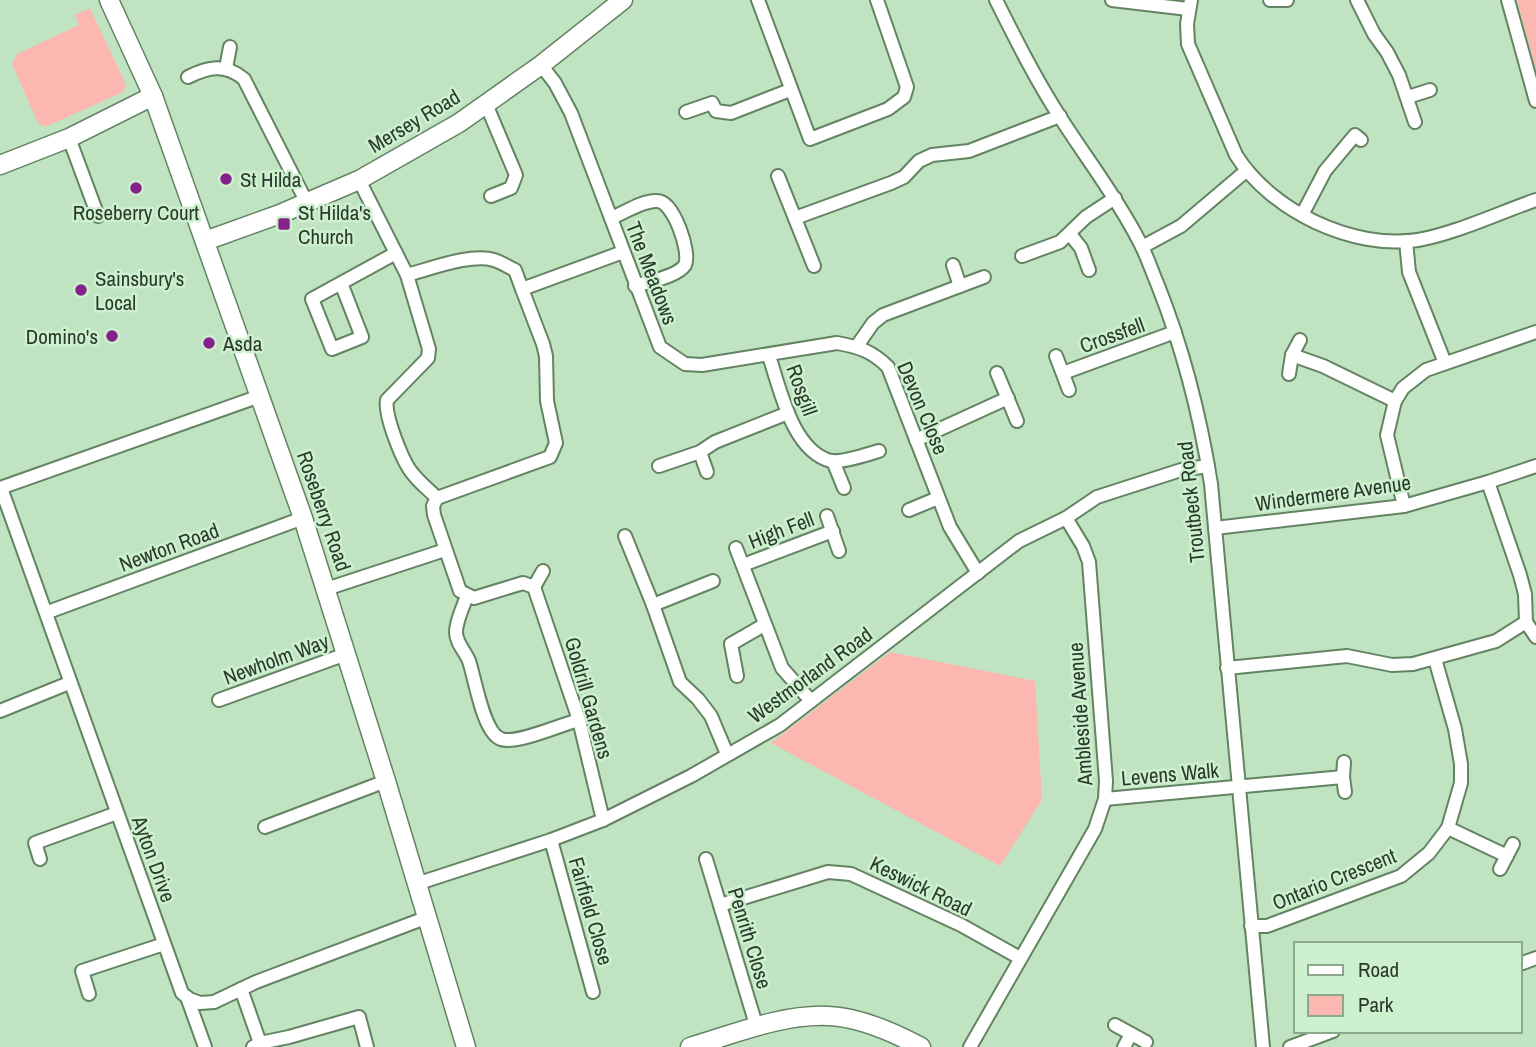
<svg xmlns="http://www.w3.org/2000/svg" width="1536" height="1047" font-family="'Archivo Narrow',sans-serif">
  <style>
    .green { fill: #fbb7b0 }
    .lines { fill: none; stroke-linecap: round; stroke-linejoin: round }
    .street-casing { stroke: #638363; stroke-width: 16 }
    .secondary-casing { stroke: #638363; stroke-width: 21 }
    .street { stroke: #fff; stroke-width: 12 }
    .secondary { stroke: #fff; stroke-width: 18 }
    .poi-dot { fill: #84218b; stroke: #cdf1ce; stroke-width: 2.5 }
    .labels { text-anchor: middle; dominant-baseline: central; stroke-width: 5; stroke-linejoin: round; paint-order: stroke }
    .street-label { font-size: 21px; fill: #2b392c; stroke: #cdf1ce }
    .poi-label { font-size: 21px; fill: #2b392c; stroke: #cdf1ce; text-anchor: start }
  </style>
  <rect width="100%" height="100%" fill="#c0e3c1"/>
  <g class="green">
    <polygon points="1517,0 1536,0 1536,70"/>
    <polygon points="90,8 126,85 123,92 45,127 38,123 12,64 17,54 79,25 75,15"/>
    <polygon points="890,652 1035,681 1042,800 1000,866 771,743"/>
  </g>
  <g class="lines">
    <g class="street-casing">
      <g id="street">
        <polyline points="758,0 810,139 888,109 904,97 907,87 877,0"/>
        <path d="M 996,0 C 1016,40 1036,80 1060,117 C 1086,158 1116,196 1138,239 C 1146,253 1151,269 1157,283 C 1183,348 1200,415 1211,484 L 1263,1047"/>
        <polyline points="1112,0 1188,9"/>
        <path d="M 1191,0 L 1187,24 L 1188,44 L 1236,155 C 1271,211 1353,250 1418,240 C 1454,234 1501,212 1536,200"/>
        <polyline points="1270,0 1287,0"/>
        <polyline points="1357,0 1374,34 1387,52 1399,75 1415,122"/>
        <polyline points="1508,0 1536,101"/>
        <path d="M 541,65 L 555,83 L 571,113 L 660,347 L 685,364 L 702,365 L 837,343 C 859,347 872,351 888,367 L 950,527 L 978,573"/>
        <polyline points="226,68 230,47"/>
        <path d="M 188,77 C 208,67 225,63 244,79 L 307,203"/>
        <polyline points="1408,97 1430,90"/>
        <polyline points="486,104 516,175 511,188 491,196"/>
        <polyline points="686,112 712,103 716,111 731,113 790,90"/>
        <polyline points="69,138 98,216"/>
        <polyline points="778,176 814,266"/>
        <path d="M 359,180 L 407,275 L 429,349 L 428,358 L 387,400 C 384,415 403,463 413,474 C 420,483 429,490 437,498"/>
        <polyline points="1302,215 1325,171 1355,135 1361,140"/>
        <path d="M 611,218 C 624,213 643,200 657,201 C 674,201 691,253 685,265 C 677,277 649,281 635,286"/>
        <polyline points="795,218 891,183 904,177 919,161 932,155 969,151 1060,116"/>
        <polyline points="1070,234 1081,248 1089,270"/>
        <polyline points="1406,241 1409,272 1445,363"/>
        <polyline points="1142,247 1181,226 1246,171"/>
        <polyline points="1022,256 1060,242 1086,217 1115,198"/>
        <polyline points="953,265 960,286"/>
        <path d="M 407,275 C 430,269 471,253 494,260 C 501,262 508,267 515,270 L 522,289"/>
        <polyline points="341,283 362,337 332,349 312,299 396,253"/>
        <polyline points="857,346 873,323 883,315 984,277"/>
        <polyline points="1292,355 1323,366 1395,401"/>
        <path d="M 769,356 C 780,388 792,451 831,461 C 842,463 868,454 879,451"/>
        <polyline points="1056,356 1069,390"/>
        <polyline points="997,373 1017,421"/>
        <polyline points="1063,373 1175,332"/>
        <polyline points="1289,374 1292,355 1300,340"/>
        <polyline points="916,440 1008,398"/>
        <polyline points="700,452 707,472"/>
        <polyline points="833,461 844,488"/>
        <polyline points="659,466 700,452 715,442 788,413"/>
        <polyline points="1488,482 1520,575 1525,594 1526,622 1536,637"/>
        <polyline points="0,488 260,396"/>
        <polyline points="1,488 182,993 189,999 200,1003 214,1002 256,982 428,917"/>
        <polyline points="1404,506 1387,435 1395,401 1403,388 1426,370 1536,332"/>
        <polyline points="909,510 938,498"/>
        <polyline points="827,516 839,551"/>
        <polyline points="1215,528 1404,506 1488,482 1536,466"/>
        <polyline points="625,536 653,605 680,682 698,699 711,716 727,754"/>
        <polyline points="736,548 782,668 811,701"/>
        <polyline points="743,565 833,531"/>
        <polyline points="534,587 543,571"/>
        <polyline points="326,589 445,550"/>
        <path d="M 467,596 C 463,607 456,621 456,632 C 456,643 465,651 469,661 C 475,678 483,733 501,739 C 516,745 562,724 579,720"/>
        <polyline points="653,605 713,581"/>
        <polyline points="48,612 303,518"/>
        <polyline points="1227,668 1347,656 1392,665 1413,664 1496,641 1526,622"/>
        <polyline points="737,676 731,644 764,625"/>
        <polyline points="219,700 346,654"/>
        <polyline points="0,711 69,683"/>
        <polyline points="1344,762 1343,777 1345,792"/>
        <polyline points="1105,799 1343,777"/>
        <polyline points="603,820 579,720 534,587 523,583 474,598 460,591 434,515 433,506 437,498 550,457 556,443 547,401 546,356 543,344 522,289 623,252"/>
        <polyline points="265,827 386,781"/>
        <polyline points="1448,828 1507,856"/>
        <polyline points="551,840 593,992"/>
        <polyline points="40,859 35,843 117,813"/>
        <polyline points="706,859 757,1028"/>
        <polyline points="1500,869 1513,844"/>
        <polyline points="416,884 551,840 603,820 691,776 780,725 1019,541 1066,518 1097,497 1181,470 1208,466"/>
        <polyline points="720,905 828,872 851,874 961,925 1020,958"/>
        <polyline points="1251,926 1267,926 1401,876 1429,853 1448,828 1461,783 1461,764 1455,729 1435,659"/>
        <polyline points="1520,964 1536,958"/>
        <polyline points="241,989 260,1043"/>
        <polyline points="89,994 82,971 164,944"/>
        <polyline points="187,997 205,1047"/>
        <polyline points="1115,1025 1146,1042"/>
        <polyline points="253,1047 260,1043 289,1037 359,1017 367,1047"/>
        <polyline points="970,1047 1095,829 1105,799 1106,781 1089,562 1083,546 1066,518"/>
        <polyline points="1124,1047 1131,1034"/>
        <polyline points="1290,1047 1333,1031"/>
      </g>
    </g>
    <g class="secondary-casing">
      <g id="secondary">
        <polyline points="109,0 153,96 303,518 386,781 466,1047"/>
        <polyline points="0,165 69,138 153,96"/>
        <polyline points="205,241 280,214 359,180 459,123 541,65 623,0"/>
        <path d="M 690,1047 C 734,1034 782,1014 828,1016 C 860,1017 893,1032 921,1047"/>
      </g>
    </g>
    <use href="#street" class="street"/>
    <use href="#secondary" class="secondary"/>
  </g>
  <g class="poi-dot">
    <circle cx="226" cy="179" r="7"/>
    <circle cx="136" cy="188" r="7"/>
    <rect x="277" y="217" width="14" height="14" rx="3.5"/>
    <circle cx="81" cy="290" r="7"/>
    <circle cx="112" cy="336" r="7"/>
    <circle cx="209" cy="343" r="7"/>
  </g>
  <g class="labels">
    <g class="street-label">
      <text transform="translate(414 121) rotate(-31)">Mersey Road</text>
      <text transform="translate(652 273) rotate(69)">The Meadows</text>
      <text transform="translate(1112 335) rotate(-20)">Crossfell</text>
      <text transform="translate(802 390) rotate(70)">Rosgill</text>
      <text transform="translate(923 408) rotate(67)">Devon Close</text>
      <text transform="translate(1333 493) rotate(-8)">Windermere Avenue</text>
      <text transform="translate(1191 502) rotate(-96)">Troutbeck Road</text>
      <text transform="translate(324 511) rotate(71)">Roseberry Road</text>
      <text transform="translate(781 530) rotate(-21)">High Fell</text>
      <text transform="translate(169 547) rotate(-20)">Newton Road</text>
      <text transform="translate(276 659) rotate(-20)">Newholm Way</text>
      <text transform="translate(810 675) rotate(-36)">Westmorland Road</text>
      <text transform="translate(589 698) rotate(74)">Goldrill Gardens</text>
      <text transform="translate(1080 714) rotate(-94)">Ambleside Avenue</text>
      <text transform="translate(1170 774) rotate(-5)">Levens Walk</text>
      <text transform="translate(154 859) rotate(70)">Ayton Drive</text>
      <text transform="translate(1334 879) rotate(-22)">Ontario Crescent</text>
      <text transform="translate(921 886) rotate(26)">Keswick Road</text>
      <text transform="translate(591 911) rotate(74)">Fairfield Close</text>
      <text transform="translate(750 938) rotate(73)">Penrith Close</text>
    </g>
    <g class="poi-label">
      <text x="240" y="179">St Hilda</text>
      <text x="136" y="212" text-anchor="middle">Roseberry Court</text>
      <text x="298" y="212">St Hilda's<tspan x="298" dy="24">Church</tspan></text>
      <text x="95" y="278">Sainsbury's<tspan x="95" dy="24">Local</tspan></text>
      <text x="98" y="336" text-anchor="end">Domino's</text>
      <text x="223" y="343">Asda</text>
    </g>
  </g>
  <rect x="1294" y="942" width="228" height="91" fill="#cdf1ce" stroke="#8ca78d" stroke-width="2"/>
  <rect x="1308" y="965" width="35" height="10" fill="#ffffff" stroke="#8ca78d" stroke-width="2"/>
  <text x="1358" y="977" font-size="21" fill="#2b392c">Road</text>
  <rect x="1308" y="995" width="35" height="21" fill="#fbb7b0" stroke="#8ca78d" stroke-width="2"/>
  <text x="1358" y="1012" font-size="21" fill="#2b392c">Park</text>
</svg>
